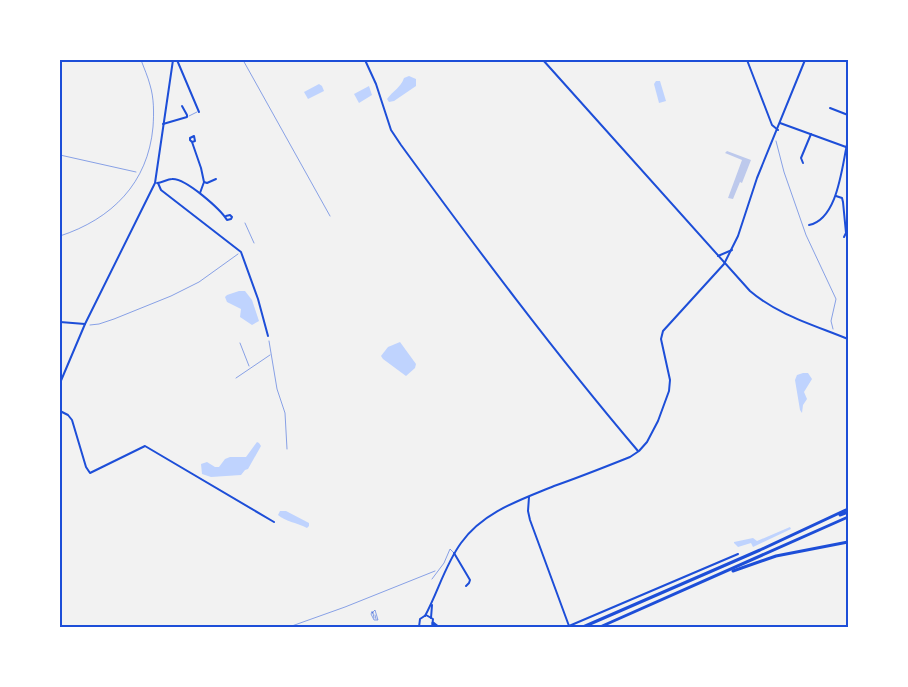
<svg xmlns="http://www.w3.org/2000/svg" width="908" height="687" font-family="Raleway,sans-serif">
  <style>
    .water { fill: #bfd3fe }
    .building { fill: #bdc9ec }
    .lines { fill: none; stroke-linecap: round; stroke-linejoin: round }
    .path { stroke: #1d4ed8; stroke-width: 0.5 }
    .service { stroke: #1d4ed8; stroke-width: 0.5 }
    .minor { stroke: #1d4ed8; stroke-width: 2 }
    .tertiary { stroke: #1d4ed8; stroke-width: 2 }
    .trunk { stroke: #1d4ed8; stroke-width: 3 }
    .neatline { fill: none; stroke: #1d4ed8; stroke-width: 2 }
  </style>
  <rect width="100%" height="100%" fill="#f2f2f2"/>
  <g class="water">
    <path d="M 409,76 L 416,79 L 416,86 L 394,101 L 389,102 L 387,99 C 393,91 401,87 404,78 Z"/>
    <polygon points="656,81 660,81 666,101 659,103 654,84"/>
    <polygon points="319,84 322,86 324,91 308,99 304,92"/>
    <polygon points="369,86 372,95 359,103 354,94"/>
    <polygon points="239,291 245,291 252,300 259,321 252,325 240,317 241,309 227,302 225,297 227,295"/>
    <polygon points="400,342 416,364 415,368 406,376 383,359 381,356 388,347"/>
    <polygon points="803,373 808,373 812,379 804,392 807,399 803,405 802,413 800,410 795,380 797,375"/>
    <polygon points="257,442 259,443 261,446 248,469 245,470 241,475 211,477 202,474 201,464 207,462 215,467 219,467 225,459 230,457 246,457"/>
    <path d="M 280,511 L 286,511 L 309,523 L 309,526 L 307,528 C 298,523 284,521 278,515 Z"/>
    <polygon points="790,527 791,529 753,547 751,543 738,547 734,543 734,542 753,538 757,541"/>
  </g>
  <polygon class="building" points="727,151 751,160 742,183 740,182 733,199 728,198 742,160 725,153"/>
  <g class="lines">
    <g class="path">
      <polyline points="243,60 330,216"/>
      <polyline points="776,141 784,172 806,235 836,299 831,321 833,329"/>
      <polyline points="60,155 136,172"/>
      <polyline points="245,223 254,243"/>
      <polyline points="90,325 99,324 114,319 171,296 199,282 238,254"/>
      <polyline points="269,341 277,389 285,413 287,449"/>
      <polyline points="240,343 249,366"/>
      <polyline points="236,378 270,355"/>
      <polyline points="372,612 371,614 374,620 378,620 375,610 373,612"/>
      <polygon points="372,612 373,612 373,613"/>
      <polyline points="373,613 374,618"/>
      <polyline points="375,615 376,619"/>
      <polyline points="289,627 345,607 435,571"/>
    </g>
    <g class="service">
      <polyline points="189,116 197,112"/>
      <path d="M 60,236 C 112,219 148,183 153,127 C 154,113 154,98 150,85 C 148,77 144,68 141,60"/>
      <polyline points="432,579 444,563 450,549 454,553"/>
    </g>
    <g class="minor">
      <polyline points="177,60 199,112"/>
      <path d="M 365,60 L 376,84 L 391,130 L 401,145 C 477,249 554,352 638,451"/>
      <polyline points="747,60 772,125 778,130"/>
      <polyline points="830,108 848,115"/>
      <polyline points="780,123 846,147"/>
      <polyline points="163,124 187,117 187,115 182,106"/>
      <polyline points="192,142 195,141 194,136 190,138 190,140 192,142 201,168 204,182 200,193"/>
      <polyline points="803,163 801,158 811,134"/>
      <polyline points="204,182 207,183 216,179"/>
      <path d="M 157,183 C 162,183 167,179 172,179 C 186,178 221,210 227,220 L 231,219 L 232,217 L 230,215 L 226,216"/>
      <polyline points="158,183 161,190 241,252 258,299 268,336"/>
      <polyline points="836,196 842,198 843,202 846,233 844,237"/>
      <path d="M 809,225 C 839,219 842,163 848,140"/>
      <polyline points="60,322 85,324"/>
      <polyline points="60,411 68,415 72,420 86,467 90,473 145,446 274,522"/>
      <polyline points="529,497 528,511 530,520 569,626 738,554"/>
      <polyline points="454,553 470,580 469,583 466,586"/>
    </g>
    <g class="tertiary">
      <path d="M 543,60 L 750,291 C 778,315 814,325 848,339"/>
      <polyline points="718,256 732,250"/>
      <polyline points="60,383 85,324 155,183 173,60"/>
      <path d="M 425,616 C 438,592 445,565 461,543 C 483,512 520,500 554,486 C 580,477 605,467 630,457 L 639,451 L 647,442 L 658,421 L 669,391 L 670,380 L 661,339 L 663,331 L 724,264 L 738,236 L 757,178 L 805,60"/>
      <polyline points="431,618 432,605"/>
      <polyline points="419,627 420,619 426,615 433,619 432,627"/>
    </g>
    <g class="trunk">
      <polyline points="840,515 848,512"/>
      <polyline points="733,571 776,556 848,542"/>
      <polyline points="433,623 438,627"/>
      <polyline points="583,627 760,550 848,509"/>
      <polyline points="600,627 848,517"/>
    </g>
  </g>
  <rect width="908" height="687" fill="none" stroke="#ffffff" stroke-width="122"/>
  <rect x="61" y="61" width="786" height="565" class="neatline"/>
</svg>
